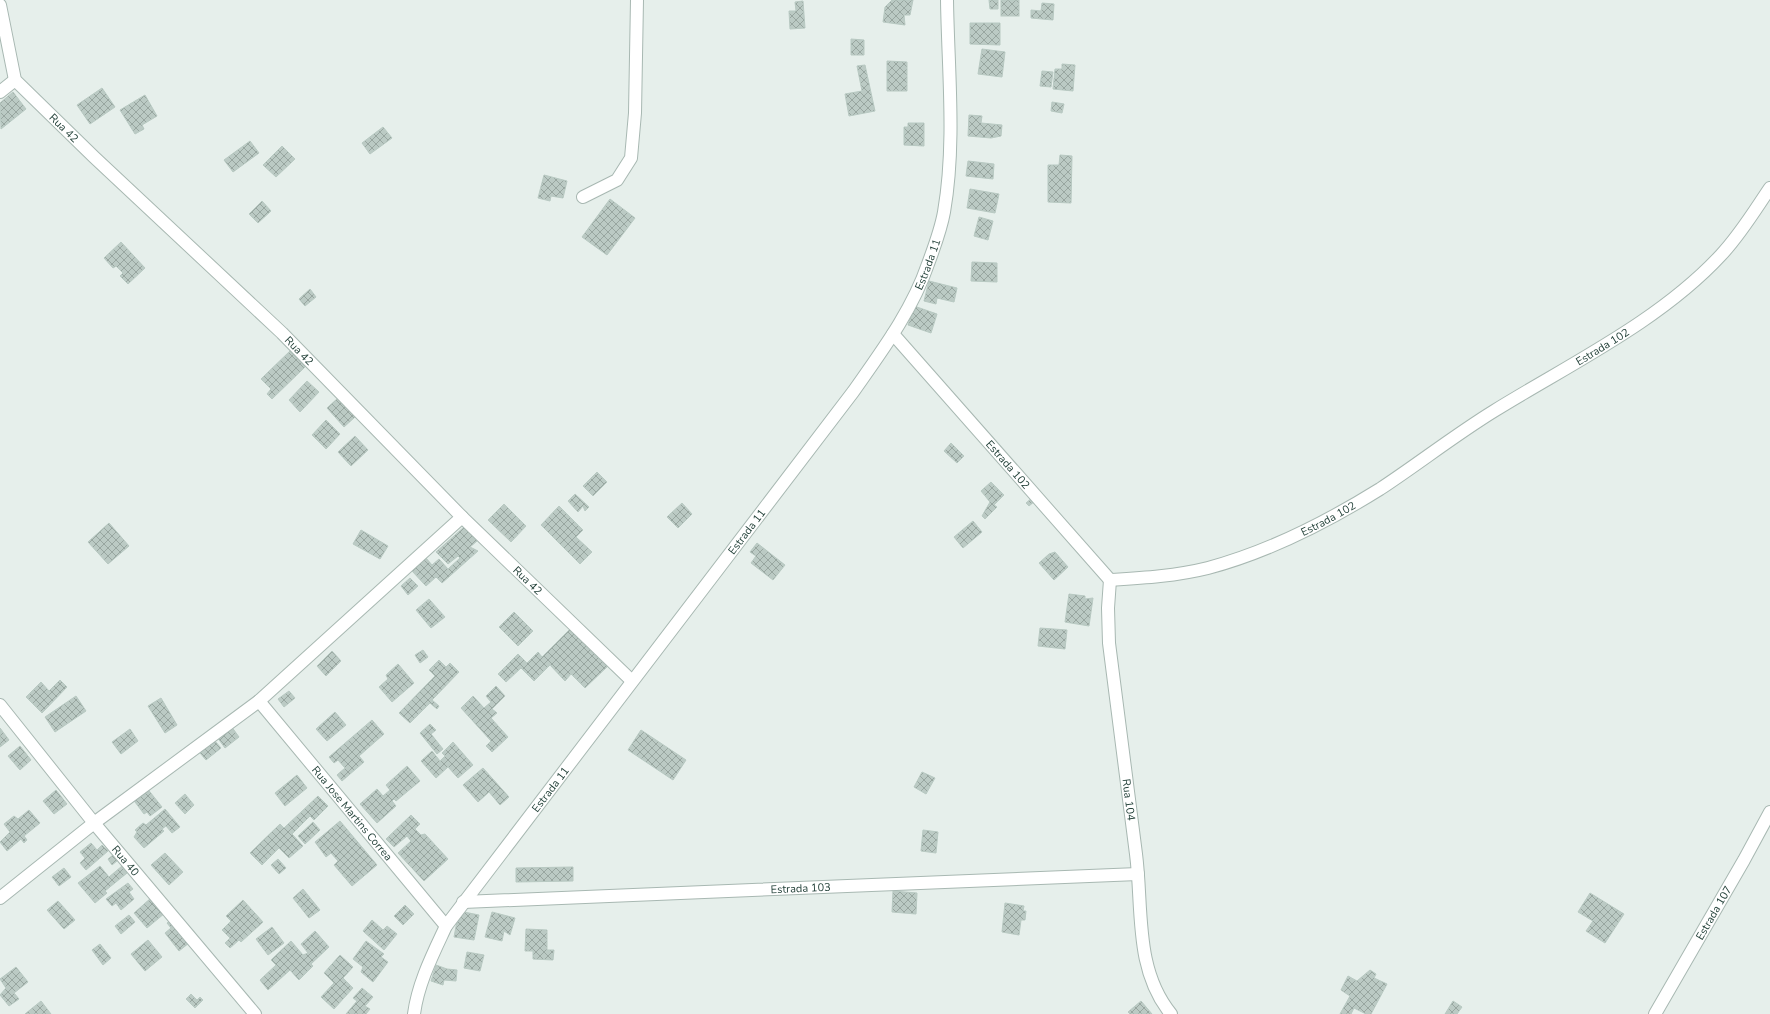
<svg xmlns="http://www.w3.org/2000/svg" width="1770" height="1014" font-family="'Nunito Sans',sans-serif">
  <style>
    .building { fill: url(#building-cross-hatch); stroke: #b8c9c2 }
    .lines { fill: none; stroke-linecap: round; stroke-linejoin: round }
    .minor-casing { stroke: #a8b8b2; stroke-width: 14 }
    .minor { stroke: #fff; stroke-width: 12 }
    .labels { text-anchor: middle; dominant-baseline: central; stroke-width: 3; stroke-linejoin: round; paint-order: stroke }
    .street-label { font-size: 11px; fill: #24423a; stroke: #f7fbf9 }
  </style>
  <defs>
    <pattern id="building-cross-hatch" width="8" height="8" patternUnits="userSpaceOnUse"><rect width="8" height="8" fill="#bbcac4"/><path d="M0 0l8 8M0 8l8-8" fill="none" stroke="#98a6a0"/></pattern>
  </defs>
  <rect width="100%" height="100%" fill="#e6efeb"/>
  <g class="building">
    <polygon points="892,0 913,0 910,15 904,15 905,25 883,22 885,7"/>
    <polygon points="989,0 998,0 998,9 990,9"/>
    <rect x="1001" y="0" width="18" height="16"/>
    <polygon points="803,1 805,28 790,29 789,11 796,11 795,2"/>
    <polygon points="1042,3 1054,4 1053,20 1031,18 1031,10 1041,11"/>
    <polygon points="970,23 1000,23 1000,45 970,44"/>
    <polygon points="851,39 864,40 864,55 851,55"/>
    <polygon points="982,49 1005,52 1002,77 978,74"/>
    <polygon points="887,61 907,62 907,91 887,91"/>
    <polygon points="1062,64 1075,65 1073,91 1053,89 1055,69 1062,69"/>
    <polygon points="865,65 875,111 849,116 845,94 862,91 857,66"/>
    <polygon points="1042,71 1053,72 1051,87 1040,86"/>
    <polygon points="102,88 115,107 90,124 77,105"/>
    <polygon points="13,92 26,109 1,129 0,103"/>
    <polygon points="145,95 157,116 142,125 144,129 135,134 120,110"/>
    <polygon points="1052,102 1064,104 1062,113 1051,111"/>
    <polygon points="969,115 982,116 981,123 1002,125 1001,136 991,138 968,136"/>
    <polygon points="908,123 924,123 924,146 904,145 904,127 908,127"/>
    <polygon points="383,127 392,138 370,154 362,143"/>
    <polygon points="250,141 259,153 233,172 224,160"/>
    <polygon points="282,146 295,159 276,177 263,165"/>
    <polygon points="1060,155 1072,156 1071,203 1048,202 1048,165 1059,165"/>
    <polygon points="968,161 994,164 993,179 966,176"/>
    <polygon points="544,175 567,181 563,198 551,196 550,201 538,198"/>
    <polygon points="970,189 999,194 995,213 967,208"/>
    <polygon points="610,199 635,218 607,255 582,237"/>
    <polygon points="262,201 271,211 258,223 249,214"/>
    <polygon points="979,217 993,221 988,240 974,236"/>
    <polygon points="121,242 145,268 128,284 120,276 123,273 116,266 113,268 104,258"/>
    <polygon points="972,262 997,263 997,282 971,281"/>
    <polygon points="929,281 957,288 954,302 937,298 936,304 924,301"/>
    <polygon points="310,289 316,297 305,306 299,299"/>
    <polygon points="914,306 937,314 931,333 908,325"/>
    <polygon points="291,350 307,365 272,399 267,394 271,389 261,379"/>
    <polygon points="307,381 319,392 300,412 289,400"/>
    <polygon points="338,398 355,417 344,427 327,408"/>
    <polygon points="326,420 340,434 326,449 312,435"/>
    <polygon points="355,436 368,450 351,466 338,452"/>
    <polygon points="951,443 964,456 957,463 944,451"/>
    <polygon points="597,472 607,482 593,496 583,486"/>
    <polygon points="991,482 1004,495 994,505 997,507 985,519 982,516 990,502 981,491"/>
    <polygon points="575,494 589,507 585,511 583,506 578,512 568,501"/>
    <polygon points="1033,497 1036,500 1029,506 1026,503"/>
    <polygon points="682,503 692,514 678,528 667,517"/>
    <polygon points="504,504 526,526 511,542 488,520"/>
    <polygon points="559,506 583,530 576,537 592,552 580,564 541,525"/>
    <polygon points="973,521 982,532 963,548 954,537"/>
    <polygon points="109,523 129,546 108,564 88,542"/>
    <polygon points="464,527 477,541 470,547 478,551 442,583 436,577 426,586 412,571 426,558 432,565 439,559 448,569 460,558 458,556 448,564 436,552"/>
    <polygon points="361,530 388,546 380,559 353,544"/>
    <polygon points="757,543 785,565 773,580 751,563 756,556 750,552"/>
    <polygon points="1055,552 1068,567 1054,580 1039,563 1049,554"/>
    <polygon points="410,578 418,586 408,595 401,586"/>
    <polygon points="1069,594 1085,596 1085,599 1093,598 1089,626 1065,622"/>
    <polygon points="429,599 445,617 431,628 416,610"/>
    <polygon points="514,612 533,631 518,646 499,627"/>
    <polygon points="572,627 609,665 585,688 571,674 565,681 550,665 534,681 521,668 506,682 498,674 518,654 527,663 538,652 542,657"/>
    <polygon points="1040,628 1067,630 1065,649 1038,646"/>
    <polygon points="423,650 428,657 420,663 415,655"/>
    <polygon points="332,651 341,661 326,676 317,666"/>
    <polygon points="439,660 446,667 450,663 459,672 432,700 439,706 437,709 430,703 410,723 399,713 435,676 429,670"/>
    <polygon points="398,664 414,683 392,702 379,687 388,679 386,675"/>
    <polygon points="60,680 67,687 42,713 26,697 41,682 49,691"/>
    <polygon points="496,686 505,696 492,709 497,713 491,718 508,737 492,752 486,746 491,741 461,708 473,696 484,708 491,702 486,696"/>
    <polygon points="289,691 295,698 284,707 278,699"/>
    <polygon points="76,696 86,711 55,732 45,717"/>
    <polygon points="161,698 177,725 165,733 148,706"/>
    <polygon points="335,712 346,725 327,741 316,729"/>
    <polygon points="372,720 384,734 359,756 364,762 342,781 337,775 345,768 338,760 334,763 329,757"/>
    <polygon points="430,724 436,730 431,734 443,749 437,754 420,733"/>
    <polygon points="231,726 239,737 225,748 217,737"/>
    <polygon points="0,728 9,740 0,747"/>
    <polygon points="130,729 138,741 121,754 112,742"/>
    <polygon points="641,730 686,760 673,780 628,750"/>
    <polygon points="215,741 221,748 206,760 200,753"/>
    <polygon points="453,742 473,765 458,778 448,767 436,778 421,761 432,751 440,761 445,756 442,753"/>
    <polygon points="20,746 31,760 20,770 8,756"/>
    <polygon points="407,766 420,781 396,801 394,799 392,801 396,806 377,823 360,804 377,789 383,796 390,790 386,785"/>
    <polygon points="483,768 509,797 500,805 489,792 478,802 463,785"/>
    <polygon points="922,772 935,778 926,794 914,787"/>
    <polygon points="297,775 307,788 285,806 275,793"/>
    <polygon points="146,787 162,807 150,816 147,812 144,814 132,798"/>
    <polygon points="56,790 67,804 54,814 43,801"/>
    <polygon points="185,794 194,805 185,814 175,803"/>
    <polygon points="318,796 328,806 314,820 310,816 292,834 303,846 289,858 279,848 262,865 250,853 280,824 284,828"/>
    <polygon points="165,809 180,827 172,833 166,826 162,829 164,831 144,848 134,837 137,832 135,830 143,823 146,825"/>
    <polygon points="29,810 40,823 24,836 27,840 24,843 21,839 7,851 0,842 10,832 4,824 14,816 18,819"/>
    <polygon points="411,815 420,824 415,829 421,835 425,834 448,859 424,881 398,853 411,841 407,836 394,847 386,839"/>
    <polygon points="340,821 377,865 352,886 334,865 338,861 331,853 326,857 315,842"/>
    <polygon points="313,822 320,830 305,844 298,836"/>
    <polygon points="923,830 938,832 936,853 921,851"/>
    <polygon points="91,843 97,850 102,845 108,851 86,870 80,863 85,858 80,852"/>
    <polygon points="165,853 183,872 169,885 151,865"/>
    <polygon points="113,855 117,861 112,865 108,859"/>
    <polygon points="278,859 286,868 279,874 271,865"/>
    <polygon points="100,866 109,877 122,866 127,873 105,891 107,893 95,903 78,883"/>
    <polygon points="573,867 573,881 516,882 516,868"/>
    <polygon points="64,868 71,877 59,886 52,877"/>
    <polygon points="128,883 133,889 129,892 134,899 121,910 116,903 112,906 106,899"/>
    <polygon points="303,889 320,910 309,918 293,898"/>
    <polygon points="893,891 917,893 916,914 892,912"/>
    <polygon points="1590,893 1624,914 1605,943 1586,931 1593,921 1578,912"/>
    <polygon points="151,898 165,913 147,928 134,913"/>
    <polygon points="243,900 263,922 241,942 239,940 230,948 225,943 230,938 222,930 231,921 226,916"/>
    <polygon points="58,901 75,920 64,929 47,910"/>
    <polygon points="1005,903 1024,906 1023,911 1026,911 1025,920 1021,920 1019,935 1002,932"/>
    <polygon points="405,905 414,914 403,925 394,916"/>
    <polygon points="459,911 479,915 474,940 454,937"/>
    <polygon points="492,912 515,918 510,935 504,931 502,941 485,937"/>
    <polygon points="129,915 135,922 121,934 115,926"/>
    <polygon points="171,920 189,943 179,951 165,933 171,928 167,923"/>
    <polygon points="372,920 383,930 387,926 397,934 384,950 363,931"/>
    <polygon points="272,927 284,943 268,955 256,939"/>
    <polygon points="526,929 547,930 547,950 554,950 553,960 533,959 533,951 525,951"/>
    <polygon points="315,931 329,947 311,964 313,966 299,980 290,970 268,990 260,980 276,965 271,960 291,941 303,955 308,953 301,944"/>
    <polygon points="148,940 162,957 145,971 131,954"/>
    <polygon points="366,941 384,954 381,957 388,962 373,982 361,972 363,967 353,959"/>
    <polygon points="100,944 111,958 103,965 92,950"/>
    <polygon points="467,952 484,955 480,971 464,968"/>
    <polygon points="340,955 353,967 343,978 353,988 334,1009 321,997 334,983 324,973"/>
    <polygon points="436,965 447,969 457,970 456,981 444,980 443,985 431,981"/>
    <polygon points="16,967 28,982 14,993 19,999 9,1006 0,995 6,988 0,979"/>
    <polygon points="1370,970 1376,974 1374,978 1387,984 1371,1014 1366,1014 1354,1008 1351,1014 1340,1014 1350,996 1341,990 1348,976 1357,981"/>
    <polygon points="362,988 373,997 365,1006 370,1009 366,1014 346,1014 357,1001 353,998"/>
    <polygon points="191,994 197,1000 200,997 203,1000 195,1008 186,999"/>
    <polygon points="41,1001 51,1014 25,1014"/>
    <polygon points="1141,1001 1152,1014 1130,1014 1128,1012"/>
    <polygon points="1453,1001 1462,1007 1457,1014 1445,1014"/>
  </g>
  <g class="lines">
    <g class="minor-casing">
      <g id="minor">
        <path id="s1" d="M 0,5 L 15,80 L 94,157 L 282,333 L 462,517 L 632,681"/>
        <polyline points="0,92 15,80"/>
        <polyline points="583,197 617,180 631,158 635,113 637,0"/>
        <path id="s2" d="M 893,334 L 1110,580"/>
        <path id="s3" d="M 1110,580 C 1142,578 1176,576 1208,568 C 1268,552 1327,522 1380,489 C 1418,464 1455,435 1494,411 C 1570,364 1660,321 1721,255 C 1740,235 1755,210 1770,188"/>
        <path id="s4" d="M 1110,580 L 1108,608 L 1109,643 C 1118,714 1127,784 1136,854 C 1143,908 1134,969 1171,1014"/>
        <path id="s5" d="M 259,701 L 446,926"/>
        <path id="s6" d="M 0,705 L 94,823 L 255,1014"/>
        <polyline points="0,898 94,823 259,701 462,517"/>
        <path id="s7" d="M 463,902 L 1138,874"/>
        <path id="s8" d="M 414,1014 C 418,983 433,954 446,926 L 853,392 C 881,352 912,311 928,264 C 934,248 941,229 944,212 C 956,143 948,70 947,0"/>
        <path id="s9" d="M 1655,1014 L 1744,860 L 1770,812"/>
      </g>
    </g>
    <use href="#minor" class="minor"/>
  </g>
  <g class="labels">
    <g class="street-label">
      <text stroke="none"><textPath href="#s1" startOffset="145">Rua 42</textPath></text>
      <text stroke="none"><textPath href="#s8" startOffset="914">Estrada 11</textPath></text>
      <text stroke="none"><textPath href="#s3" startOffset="553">Estrada 102</textPath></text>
      <text stroke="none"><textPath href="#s1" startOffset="469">Rua 42</textPath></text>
      <text stroke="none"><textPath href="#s2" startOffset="174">Estrada 102</textPath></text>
      <text stroke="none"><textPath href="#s3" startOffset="229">Estrada 102</textPath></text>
      <text stroke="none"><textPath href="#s8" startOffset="590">Estrada 11</textPath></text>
      <text stroke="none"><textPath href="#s1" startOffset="793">Rua 42</textPath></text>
      <text stroke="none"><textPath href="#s8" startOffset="266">Estrada 11</textPath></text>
      <text stroke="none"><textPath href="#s4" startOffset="221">Rua 104</textPath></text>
      <text stroke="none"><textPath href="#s5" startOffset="146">Rua Jose Martins Correa</textPath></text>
      <text stroke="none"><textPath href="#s6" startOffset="200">Rua 40</textPath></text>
      <text stroke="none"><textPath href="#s7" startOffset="338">Estrada 103</textPath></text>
      <text stroke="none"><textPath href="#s9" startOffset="117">Estrada 107</textPath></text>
    </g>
  </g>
</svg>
